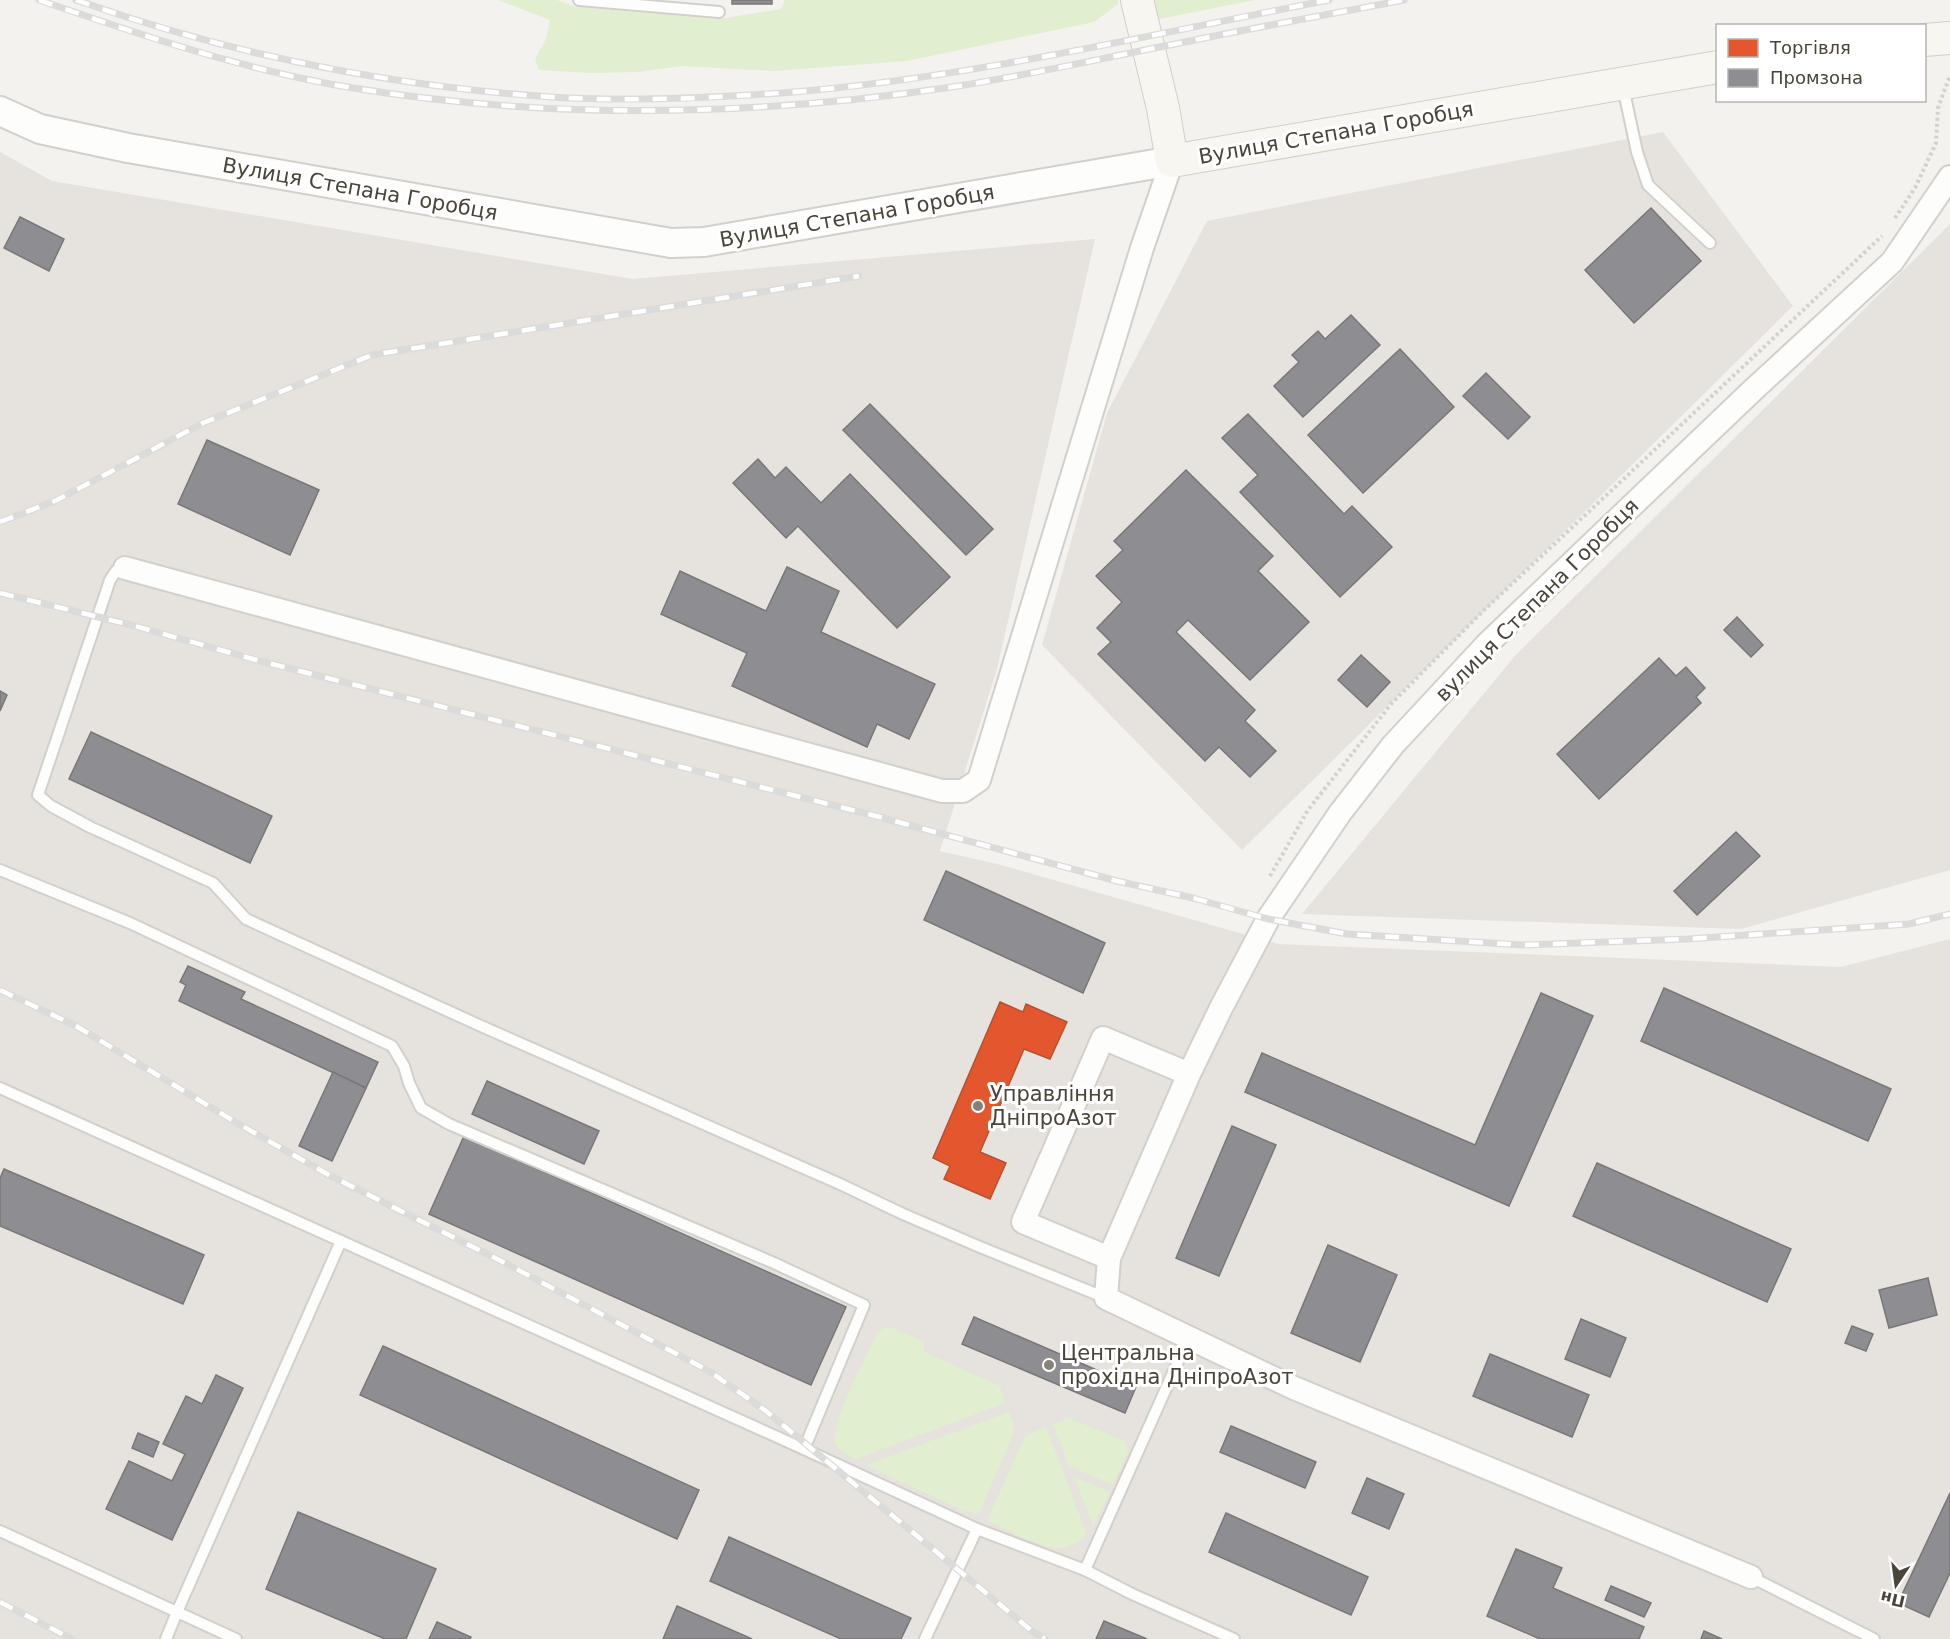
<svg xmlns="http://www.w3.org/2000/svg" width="1950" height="1639" font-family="'DejaVu Sans',sans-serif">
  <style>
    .industrial { fill: #e6e2de }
    .green { fill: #e1eecf }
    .shops { fill: #e4572e; stroke: #b65131; stroke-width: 1.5 }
    .industry { fill: #8d8d92; stroke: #797777; stroke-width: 1.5 }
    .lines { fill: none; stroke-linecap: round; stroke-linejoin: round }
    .service-casing { stroke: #d2d0cb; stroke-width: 14 }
    .minor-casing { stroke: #d2d0cb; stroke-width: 26 }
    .tertiary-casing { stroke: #d2d0cb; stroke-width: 32 }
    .secondary-casing { stroke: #d3cfc5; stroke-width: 34 }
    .path { stroke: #d3d2cc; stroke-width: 4; stroke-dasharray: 3 3; stroke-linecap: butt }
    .service { stroke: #fdfdfc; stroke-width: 10 }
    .minor { stroke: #fdfdfc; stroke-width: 22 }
    .tertiary { stroke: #fdfdfc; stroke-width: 28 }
    .secondary { stroke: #f7f6f1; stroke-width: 32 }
    .rail-casing { stroke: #dbdbda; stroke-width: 7 }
    .rail { stroke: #fff; stroke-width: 4.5; stroke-dasharray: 14; stroke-linecap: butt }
    .poi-dot { fill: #868178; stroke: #fff; stroke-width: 2 }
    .labels { text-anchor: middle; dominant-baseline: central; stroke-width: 6; stroke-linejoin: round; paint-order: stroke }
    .street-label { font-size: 21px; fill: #4b4439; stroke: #fff }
    .poi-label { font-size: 21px; fill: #4b4439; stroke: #fff; text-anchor: start }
  </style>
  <rect width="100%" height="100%" fill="#f4f2ee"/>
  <g class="industrial">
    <polygon points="1663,132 1793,306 1242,850 1042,645 1107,413 1207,221"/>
    <polygon points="0,152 52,181 633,279 1095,239 997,669 940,851 1001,865 1278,944 1841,967 1950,939 1950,1639 0,1639"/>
    <polygon points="1950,224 1950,870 1741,929 1302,914 1514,657"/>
  </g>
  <g class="green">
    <polygon points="498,0 557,0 576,7 718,19 781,9 785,0 1118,0 1118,4 1094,22 907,61 775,71 682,66 638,72 592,73 539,70 535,59 546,39 550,20"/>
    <polygon points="1151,0 1255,0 1155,20"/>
    <path d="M 885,1327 L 896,1329 L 924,1342 L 924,1352 L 1000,1386 L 1005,1403 L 856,1459 C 848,1455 837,1452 835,1442 C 830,1424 868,1353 877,1333 Z"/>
    <polygon points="1009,1412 1015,1430 979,1514 962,1510 866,1465"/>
    <polygon points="1069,1418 1125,1441 1128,1452 1113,1485 1069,1466 1053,1424"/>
    <path d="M 1046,1427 L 1087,1535 C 1079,1541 1072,1546 1062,1548 C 1041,1550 1007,1529 987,1520 L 1026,1435 Z"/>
    <polygon points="1074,1477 1110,1492 1093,1525"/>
  </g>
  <polygon class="shops" points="1000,1002 1023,1012 1026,1004 1067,1022 1050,1059 1024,1049 980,1152 1006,1163 990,1199 944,1179 950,1166 933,1158"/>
  <g class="industry">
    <rect x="732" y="0" width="40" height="4"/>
    <polygon points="1651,208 1701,261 1634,323 1585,270"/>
    <polygon points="20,217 64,239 49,271 4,248"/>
    <polygon points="1351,315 1380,345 1303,417 1274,386 1299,362 1292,355 1318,331 1325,339"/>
    <polygon points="1400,349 1454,407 1363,493 1308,435"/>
    <polygon points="1486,373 1530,417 1508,439 1463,396"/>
    <polygon points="870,404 993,529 966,555 843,430"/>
    <polygon points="1248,414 1344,514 1352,506 1392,547 1340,597 1240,492 1258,475 1222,438"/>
    <polygon points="207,440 319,490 290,555 178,504"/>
    <polygon points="758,459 775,478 786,467 821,503 850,474 950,577 897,628 798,526 786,538 733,483"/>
    <polygon points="1186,470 1273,556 1258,571 1309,622 1250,680 1188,620 1176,632 1255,710 1245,721 1276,751 1250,777 1219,747 1205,761 1098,654 1111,642 1097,628 1122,602 1096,576 1123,550 1114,541"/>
    <polygon points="787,567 839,591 821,632 935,684 909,739 877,724 867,747 732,686 747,653 661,614 680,571 766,611"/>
    <polygon points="1737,617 1763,645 1751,657 1724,630"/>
    <polygon points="1361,655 1390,682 1367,707 1338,680"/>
    <polygon points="1659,658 1676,676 1686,667 1705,688 1696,697 1701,703 1599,799 1557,754"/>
    <polygon points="0,691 7,695 0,711"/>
    <polygon points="91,732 272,816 250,863 69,779"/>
    <polygon points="1736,832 1760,856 1697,915 1674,891"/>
    <polygon points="946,871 1105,943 1083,993 924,920"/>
    <polygon points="188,966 245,992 241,999 378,1062 366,1088 179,1001 186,985 180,982"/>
    <polygon points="1664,988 1891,1089 1868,1141 1641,1041"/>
    <polygon points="1541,993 1593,1016 1509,1206 1245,1092 1262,1053 1475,1145"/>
    <polygon points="333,1072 366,1088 332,1161 299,1146"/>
    <polygon points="487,1081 599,1131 584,1164 472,1114"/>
    <polygon points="1232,1126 1276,1145 1219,1276 1176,1258"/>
    <polygon points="464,1136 846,1307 811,1385 429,1214"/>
    <polygon points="1597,1163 1791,1249 1767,1302 1573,1216"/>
    <polygon points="4,1169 204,1255 183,1304 0,1226 0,1178"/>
    <polygon points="1328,1245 1397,1275 1360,1362 1291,1333"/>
    <polygon points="1928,1278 1937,1315 1889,1328 1879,1290"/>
    <polygon points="974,1317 1136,1387 1125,1413 962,1344"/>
    <polygon points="1581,1319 1626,1338 1610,1377 1565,1359"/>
    <polygon points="1852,1326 1873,1334 1866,1351 1845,1343"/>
    <polygon points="383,1346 699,1490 677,1539 360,1395"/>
    <polygon points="1490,1354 1589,1395 1572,1437 1473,1396"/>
    <polygon points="216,1375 243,1388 172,1540 106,1509 129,1461 172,1481 185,1454 163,1444 186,1396 202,1404"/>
    <polygon points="1231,1426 1316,1462 1305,1488 1220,1452"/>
    <polygon points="138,1433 159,1442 153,1457 132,1448"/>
    <polygon points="1367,1478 1404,1494 1389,1529 1352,1513"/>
    <polygon points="1950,1493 1950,1573 1929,1617 1898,1603"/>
    <polygon points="298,1512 436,1569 406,1639 385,1639 266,1589"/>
    <polygon points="1226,1513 1368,1577 1351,1615 1209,1552"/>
    <polygon points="729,1537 911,1618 901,1639 841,1639 710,1581"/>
    <polygon points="1516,1549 1562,1568 1553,1588 1644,1627 1639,1639 1540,1639 1487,1616"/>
    <polygon points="1611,1586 1651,1603 1644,1617 1605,1600"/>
    <polygon points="677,1606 752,1639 663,1639"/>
    <polygon points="1104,1621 1147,1639 1096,1639"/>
    <polygon points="437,1622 471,1637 470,1639 429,1639"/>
    <polygon points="1704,1631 1722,1639 1701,1639"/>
  </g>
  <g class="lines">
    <g class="service-casing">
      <g id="service">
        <polyline points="579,0 719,12"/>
        <polyline points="1623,87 1637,152 1648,185 1710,243"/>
        <polyline points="125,568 116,571 110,580 38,795 51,806 90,827 213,883 246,919 481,1026 840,1184 903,1214 980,1247 1106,1298"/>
        <polyline points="0,870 130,923 392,1046 404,1066 409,1083 421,1108 449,1124 774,1263 864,1305 804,1449"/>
        <polyline points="0,1088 804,1449 977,1529 1085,1570 1189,1337"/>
        <polyline points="0,1531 177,1612 341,1241"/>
        <polyline points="1085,1570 1132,1594 1234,1639"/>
        <polyline points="1751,1577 1874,1639"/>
        <polyline points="166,1639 177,1612 236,1639"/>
        <polyline points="925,1639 977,1529"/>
      </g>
    </g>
    <g class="minor-casing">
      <g id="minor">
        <polyline points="125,568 942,791 963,791 979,780 1142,248 1172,161"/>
        <polyline points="1189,1074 1103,1038 1023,1222 1109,1258 1189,1074 1221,1008 1268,919 1340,813 1393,745 1487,644 1753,390 1892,262 1950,177"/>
        <polyline points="1109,1258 1106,1298 1294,1388 1751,1577"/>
      </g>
    </g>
    <g class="tertiary-casing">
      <polyline id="tertiary" points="0,111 40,129 128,148 671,243 704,242 1172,161"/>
    </g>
    <g class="secondary-casing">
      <g id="secondary">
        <polyline points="1137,0 1163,108 1172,161 1718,67"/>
        <polyline points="1924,40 1950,38"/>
      </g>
    </g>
    <g class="path">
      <polyline points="1895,218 1915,188 1936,143 1938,108 1949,78"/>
      <polyline points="1270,876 1308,810 1392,703 1480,614 1882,236"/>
    </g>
    <use href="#service" class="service"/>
    <use href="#minor" class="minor"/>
    <use href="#tertiary" class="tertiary"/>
    <use href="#secondary" class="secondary"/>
    <g class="rail-casing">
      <g id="rail">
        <path d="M 39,0 C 138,34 238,68 341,86 C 543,120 750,117 952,87 C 1030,75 1108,57 1185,42 C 1258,27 1331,14 1404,0"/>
        <path d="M 76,0 C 229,54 389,86 551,97 C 631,102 714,98 794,92 C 974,77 1152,34 1329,0"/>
        <polyline points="0,522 57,500 203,423 372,355 859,276"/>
        <polyline points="0,593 131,625 260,661 872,815 1117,881 1193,898 1268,919 1347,934 1522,945 1688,939 1909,924 1950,914"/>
        <polyline points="0,990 76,1026 237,1123 327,1174 505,1263 709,1371 766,1411 1032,1631 1045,1639"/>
        <polyline points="0,1602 72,1639"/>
      </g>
    </g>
    <use href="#rail" class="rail"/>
  </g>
  <g class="poi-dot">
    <circle cx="978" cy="1106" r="6"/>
    <circle cx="1049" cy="1365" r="6"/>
  </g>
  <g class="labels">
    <g class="street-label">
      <text transform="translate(1336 133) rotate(-10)">Вулиця Степана Горобця</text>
      <text transform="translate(360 189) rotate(10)">Вулиця Степана Горобця</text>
      <text transform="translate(857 216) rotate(-10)">Вулиця Степана Горобця</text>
      <text transform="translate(1537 600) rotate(-45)">вулиця Степана Горобця</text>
    </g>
    <g class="poi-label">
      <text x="990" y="1094">Управління<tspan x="990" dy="24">ДніпроАзот</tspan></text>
      <text x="1061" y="1353">Центральна<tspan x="1061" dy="24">прохідна ДніпроАзот</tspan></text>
    </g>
  </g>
  <rect x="1716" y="24" width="210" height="78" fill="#ffffff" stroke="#b7b4b0" stroke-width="1.5"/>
  <rect x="1728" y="39" width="30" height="18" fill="#e4572e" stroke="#b7b4b0" stroke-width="1.5"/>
  <text x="1770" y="54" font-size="18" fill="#4b4439">Торгівля</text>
  <rect x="1728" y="69" width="30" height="18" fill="#8d8d92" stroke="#b7b4b0" stroke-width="1.5"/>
  <text x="1770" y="84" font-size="18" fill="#4b4439">Промзона</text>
  <g transform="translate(1896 1585) rotate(193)" stroke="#ffffff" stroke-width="4.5" paint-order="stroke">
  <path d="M0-4.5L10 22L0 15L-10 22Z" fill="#4b4439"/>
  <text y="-9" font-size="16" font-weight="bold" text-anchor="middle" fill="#4b4439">Пн</text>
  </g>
</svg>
